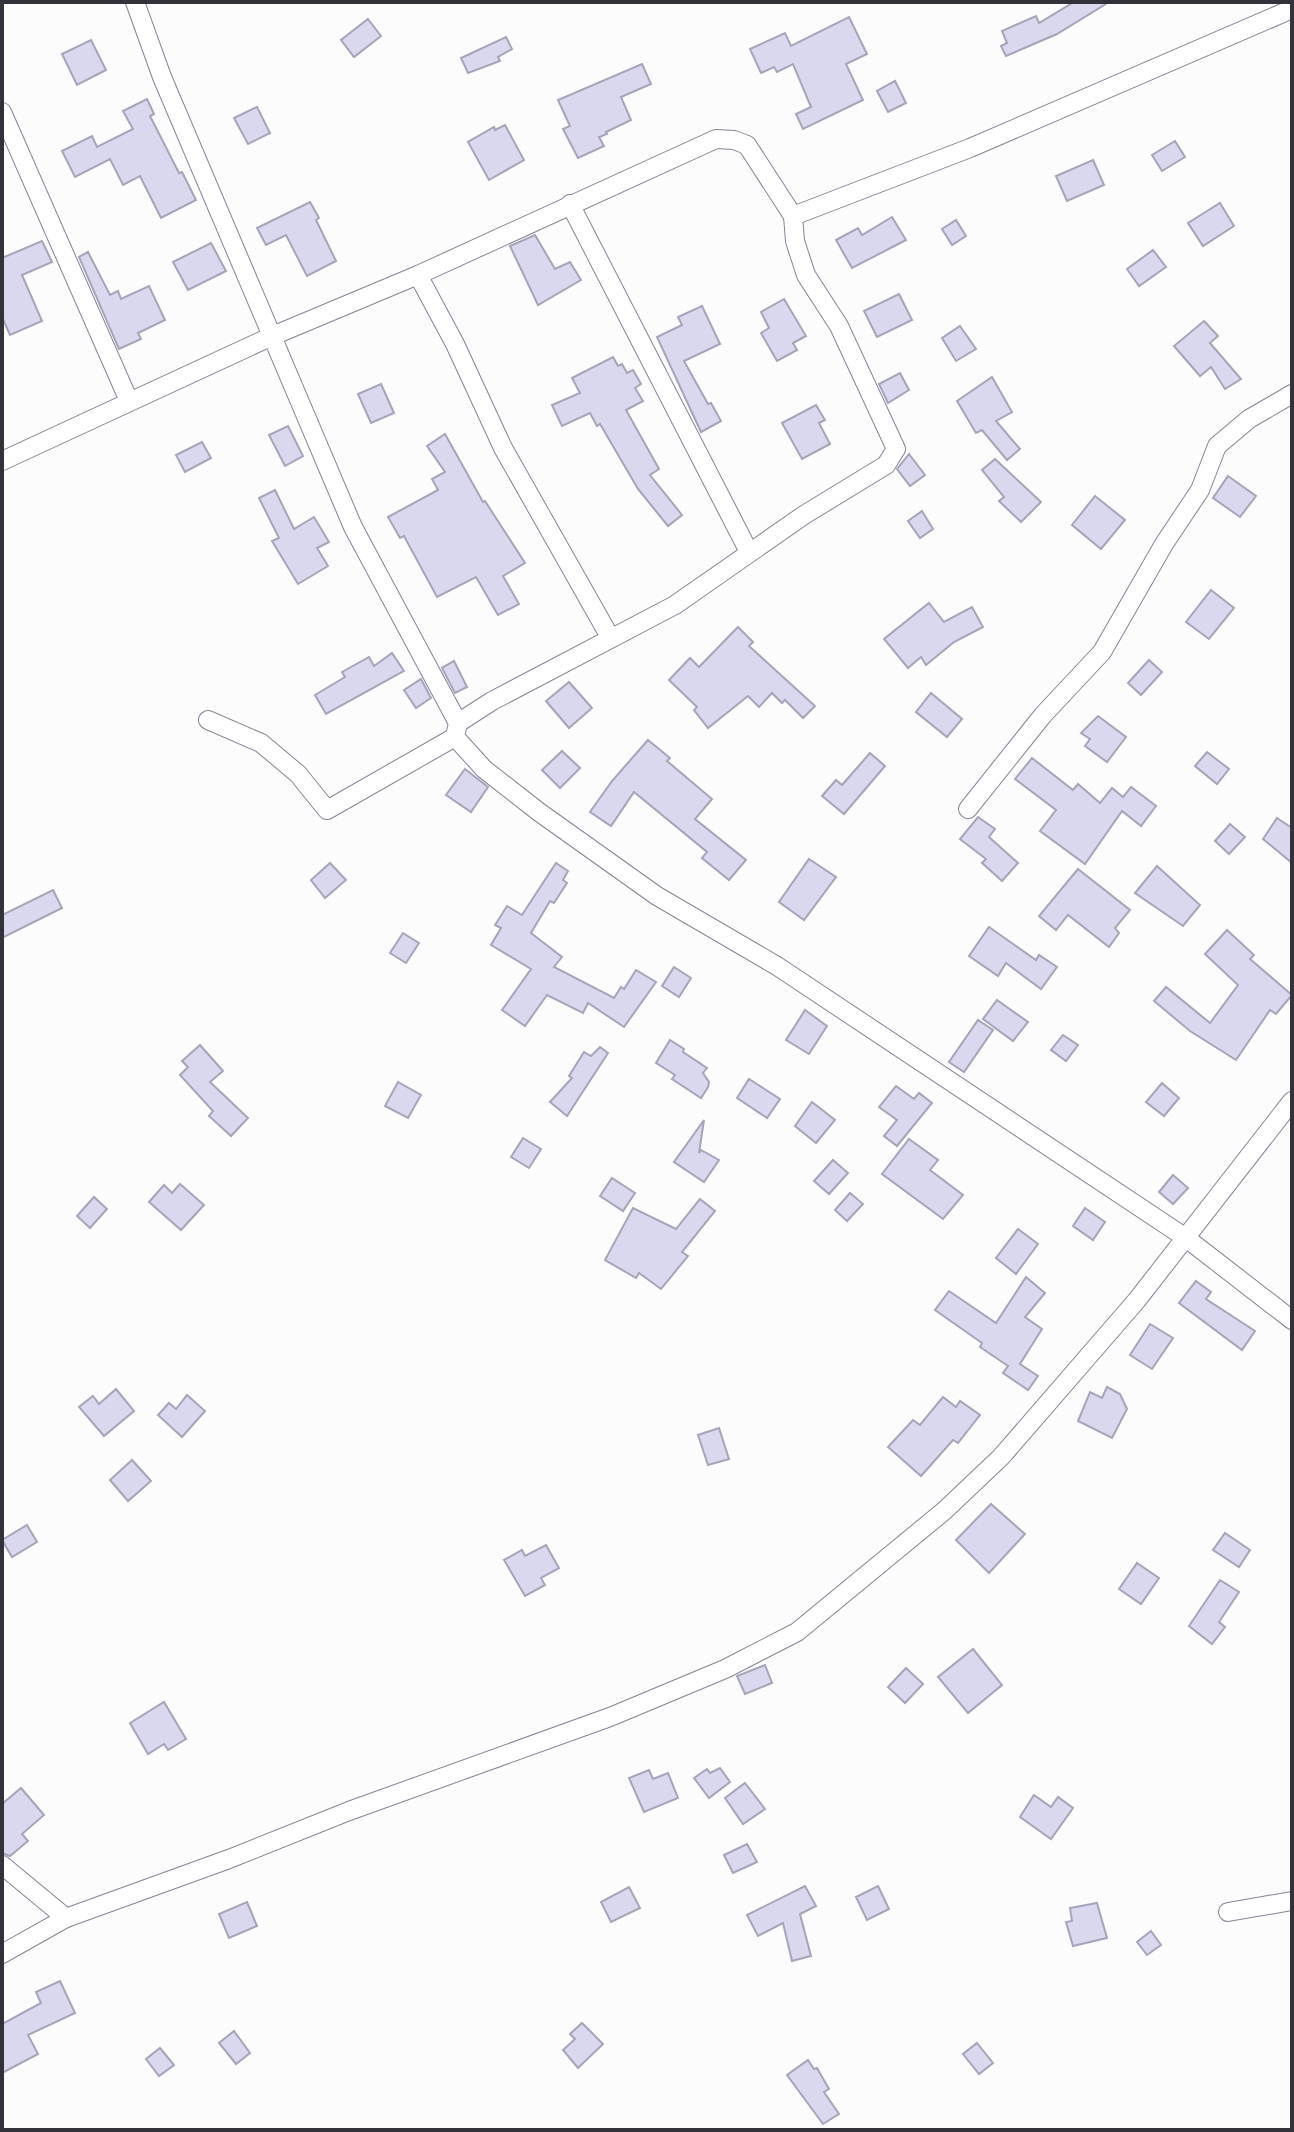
<svg xmlns="http://www.w3.org/2000/svg" width="1294" height="2132" font-family="'IBM Plex Sans',sans-serif">
  <style>
    .building { fill: #d9d8ee; stroke: #a5a4b9; stroke-width: 2 }
    .lines { fill: none; stroke-linecap: round; stroke-linejoin: round }
    .minor-casing { stroke: #838397; stroke-width: 20 }
    .minor { stroke: #fff; stroke-width: 18 }
  </style>
  <rect width="100%" height="100%" fill="#fcfcfc"/>
  <g class="building">
    <polygon points="1074,2 1109,2 1057,34 1006,56 1001,46 1007,43 1002,31 1036,16 1039,23"/>
    <polygon points="849,17 867,54 846,64 863,100 803,129 796,114 811,107 793,64 777,72 774,67 761,73 750,49 785,33 791,46"/>
    <polygon points="368,19 381,36 354,57 341,40"/>
    <polygon points="506,37 512,49 498,57 500,61 468,73 461,58"/>
    <polygon points="91,40 106,70 77,85 62,54"/>
    <polygon points="642,64 651,84 621,97 631,120 606,132 607,134 599,137 604,146 578,158 563,129 570,126 558,100"/>
    <polygon points="895,81 906,103 888,112 877,91"/>
    <polygon points="147,99 154,114 150,116 179,173 182,172 196,200 161,218 140,176 123,185 110,159 75,177 62,151 92,136 97,147 133,129 123,111"/>
    <polygon points="257,107 270,133 248,144 234,118"/>
    <polygon points="505,125 524,160 489,180 468,142 494,127 495,130"/>
    <polygon points="1175,141 1185,157 1162,171 1152,155"/>
    <polygon points="1093,160 1104,185 1067,201 1056,176"/>
    <polygon points="310,202 319,218 316,220 336,261 307,276 286,235 266,245 257,228"/>
    <polygon points="1220,203 1234,226 1203,246 1188,223"/>
    <polygon points="892,217 906,240 852,268 836,240 858,228 862,235"/>
    <polygon points="956,220 966,236 952,245 942,229"/>
    <polygon points="535,235 555,269 570,262 581,280 538,305 510,246"/>
    <polygon points="42,241 52,262 22,275 42,321 10,335 2,317 2,258"/>
    <polygon points="211,243 226,271 188,290 173,262"/>
    <polygon points="1153,250 1166,267 1139,286 1127,269"/>
    <polygon points="88,252 110,295 118,291 121,299 149,286 165,320 138,333 141,339 119,349 79,257"/>
    <polygon points="899,294 912,320 877,337 864,311"/>
    <polygon points="784,299 806,336 793,343 797,350 777,361 761,333 769,328 761,312"/>
    <polygon points="702,306 720,344 684,361 708,404 711,403 721,421 701,432 657,337 682,325 678,317"/>
    <polygon points="1204,321 1218,336 1210,343 1241,379 1225,389 1211,367 1200,376 1174,346"/>
    <polygon points="960,326 976,349 956,361 942,338"/>
    <polygon points="613,357 618,366 622,364 627,373 633,370 641,384 635,388 643,401 626,410 659,469 650,475 682,515 668,526 638,489 600,424 597,426 590,413 562,426 552,405 580,393 572,378"/>
    <polygon points="900,373 909,390 888,403 879,384"/>
    <polygon points="992,377 1012,412 996,421 1020,449 1007,460 982,430 976,433 957,401"/>
    <polygon points="381,384 394,413 371,423 358,394"/>
    <polygon points="816,405 825,420 819,423 830,444 802,459 782,423"/>
    <polygon points="288,426 303,456 285,466 269,435"/>
    <polygon points="445,434 483,502 485,501 525,563 503,576 519,604 498,615 476,577 437,597 404,536 400,538 388,517 438,490 432,479 445,472 427,446"/>
    <polygon points="202,442 211,458 185,472 176,455"/>
    <polygon points="909,454 925,475 910,486 897,469"/>
    <polygon points="995,459 1041,502 1021,522 999,501 1004,497 982,470"/>
    <polygon points="1228,476 1256,496 1240,517 1213,498"/>
    <polygon points="275,490 294,529 314,517 329,542 317,548 328,566 298,584 272,541 279,538 259,498"/>
    <polygon points="1095,496 1125,520 1101,549 1072,525"/>
    <polygon points="922,511 933,529 920,538 908,521"/>
    <polygon points="1211,590 1234,608 1209,639 1186,622"/>
    <polygon points="929,603 944,622 972,607 983,627 954,642 926,665 921,657 908,668 884,639"/>
    <polygon points="738,627 753,642 749,646 815,706 803,718 785,700 782,703 772,693 759,707 748,696 708,728 694,710 697,707 669,680 690,658 699,667"/>
    <polygon points="392,653 404,671 326,714 315,695 345,677 342,672 369,657 374,666"/>
    <polygon points="1149,660 1162,672 1141,695 1128,683"/>
    <polygon points="454,661 467,687 455,693 442,668"/>
    <polygon points="421,679 431,698 416,708 404,690"/>
    <polygon points="569,682 592,708 569,728 546,701"/>
    <polygon points="931,693 962,719 947,737 916,712"/>
    <polygon points="1098,716 1126,737 1107,762 1085,746 1090,739 1081,733"/>
    <polygon points="648,740 670,758 667,761 712,799 695,819 746,860 729,880 702,858 707,852 634,792 611,826 590,812 612,781"/>
    <polygon points="562,751 580,768 560,788 542,770"/>
    <polygon points="1207,752 1229,769 1217,784 1195,766"/>
    <polygon points="870,753 885,766 844,814 822,796 836,780 842,785"/>
    <polygon points="1032,758 1073,790 1078,784 1100,803 1112,788 1123,797 1131,787 1156,806 1141,826 1122,811 1085,864 1040,831 1056,810 1015,779"/>
    <polygon points="465,769 488,787 471,812 446,795"/>
    <polygon points="978,817 995,829 989,837 1018,863 1002,881 982,863 986,859 960,839"/>
    <polygon points="1277,818 1292,828 1292,863 1263,839"/>
    <polygon points="1230,824 1245,837 1229,854 1215,841"/>
    <polygon points="809,859 836,877 804,920 779,902"/>
    <polygon points="330,863 346,880 325,898 311,880"/>
    <polygon points="556,863 568,871 563,880 567,883 554,903 550,901 531,933 562,957 554,967 614,998 621,987 624,989 636,970 656,982 624,1027 588,1003 583,1013 547,995 525,1026 502,1010 531,969 491,945 501,928 495,925 507,906 522,915"/>
    <polygon points="1157,866 1200,905 1183,926 1135,893"/>
    <polygon points="1078,869 1130,910 1115,928 1119,933 1109,947 1068,915 1056,930 1039,916"/>
    <polygon points="53,890 62,908 2,938 2,915"/>
    <polygon points="989,927 1036,960 1039,955 1057,967 1041,989 1006,963 998,976 969,956"/>
    <polygon points="1227,930 1254,955 1250,959 1292,995 1276,1014 1270,1010 1236,1060 1190,1031 1154,1001 1166,987 1210,1023 1238,985 1205,954"/>
    <polygon points="403,933 419,943 406,963 390,953"/>
    <polygon points="674,967 691,978 679,997 662,986"/>
    <polygon points="997,1000 1028,1022 1013,1041 983,1019"/>
    <polygon points="805,1010 827,1026 809,1054 786,1040"/>
    <polygon points="978,1020 993,1030 964,1072 949,1062"/>
    <polygon points="1063,1035 1078,1045 1066,1061 1051,1050"/>
    <polygon points="670,1040 684,1049 683,1052 707,1068 703,1073 709,1082 708,1087 701,1098 672,1079 675,1075 656,1063"/>
    <polygon points="200,1045 223,1071 210,1082 248,1118 231,1136 209,1116 213,1111 180,1075 188,1067 182,1061"/>
    <polygon points="600,1047 608,1053 567,1116 550,1102 572,1078 569,1076 584,1052 591,1056"/>
    <polygon points="749,1079 780,1099 767,1118 737,1098"/>
    <polygon points="398,1082 421,1095 408,1118 385,1106"/>
    <polygon points="1162,1083 1179,1098 1164,1116 1146,1102"/>
    <polygon points="896,1086 914,1099 919,1093 932,1103 897,1146 884,1136 897,1120 879,1107"/>
    <polygon points="812,1102 835,1120 816,1143 795,1126"/>
    <polygon points="704,1120 699,1153 701,1150 719,1160 704,1182 674,1162"/>
    <polygon points="523,1138 541,1149 529,1168 511,1157"/>
    <polygon points="909,1139 938,1160 930,1170 963,1195 943,1219 882,1174"/>
    <polygon points="833,1160 848,1173 829,1194 814,1181"/>
    <polygon points="1173,1175 1188,1188 1173,1204 1159,1192"/>
    <polygon points="612,1178 635,1193 623,1211 600,1196"/>
    <polygon points="180,1184 204,1205 181,1230 149,1202 164,1185 172,1193"/>
    <polygon points="850,1193 863,1204 847,1221 835,1210"/>
    <polygon points="94,1197 107,1209 90,1228 77,1216"/>
    <polygon points="700,1199 715,1211 682,1252 688,1256 661,1289 639,1273 636,1278 605,1260 633,1208 676,1229"/>
    <polygon points="1085,1208 1105,1222 1093,1240 1073,1226"/>
    <polygon points="1018,1229 1038,1244 1016,1274 996,1258"/>
    <polygon points="1026,1277 1045,1293 1025,1317 1042,1329 1020,1364 1038,1376 1028,1390 1003,1373 1008,1366 980,1347 982,1343 935,1310 949,1291 996,1323"/>
    <polygon points="1196,1281 1211,1292 1206,1299 1255,1331 1242,1350 1179,1303"/>
    <polygon points="1150,1324 1173,1338 1152,1369 1130,1355"/>
    <polygon points="1107,1387 1120,1394 1127,1409 1112,1438 1078,1421 1090,1392 1102,1398"/>
    <polygon points="116,1389 134,1411 104,1436 79,1407 93,1396 99,1404"/>
    <polygon points="187,1395 205,1411 182,1437 158,1415 169,1403 176,1409"/>
    <polygon points="943,1397 956,1407 960,1401 980,1415 958,1443 953,1440 921,1476 888,1447 913,1420 920,1425"/>
    <polygon points="719,1428 729,1459 708,1465 698,1435"/>
    <polygon points="132,1460 151,1481 128,1501 110,1480"/>
    <polygon points="991,1504 1025,1534 989,1573 956,1540"/>
    <polygon points="27,1525 37,1542 12,1557 2,1540"/>
    <polygon points="1225,1533 1250,1550 1239,1567 1213,1550"/>
    <polygon points="546,1545 559,1568 541,1578 545,1585 525,1596 504,1560 522,1550 525,1556"/>
    <polygon points="1137,1563 1159,1578 1141,1604 1119,1589"/>
    <polygon points="1220,1580 1239,1592 1219,1622 1225,1627 1212,1644 1189,1626"/>
    <polygon points="973,1649 1002,1685 968,1713 938,1677"/>
    <polygon points="765,1665 772,1683 745,1694 737,1676"/>
    <polygon points="906,1668 923,1684 905,1703 888,1687"/>
    <polygon points="164,1702 186,1739 168,1750 164,1744 148,1754 130,1723"/>
    <polygon points="720,1768 730,1782 709,1798 694,1778 707,1769 710,1773"/>
    <polygon points="649,1770 653,1779 668,1773 678,1798 644,1812 629,1778"/>
    <polygon points="745,1783 765,1809 743,1824 725,1798"/>
    <polygon points="21,1788 44,1815 22,1834 28,1841 10,1856 2,1853 2,1804"/>
    <polygon points="1034,1795 1051,1807 1058,1797 1073,1808 1051,1839 1020,1817"/>
    <polygon points="747,1844 757,1862 733,1873 724,1855"/>
    <polygon points="805,1886 816,1906 800,1914 811,1956 792,1961 783,1923 758,1936 747,1915"/>
    <polygon points="878,1886 889,1909 867,1920 856,1897"/>
    <polygon points="629,1887 640,1908 611,1922 601,1902"/>
    <polygon points="247,1902 257,1926 229,1938 219,1914"/>
    <polygon points="1097,1903 1107,1938 1073,1946 1066,1922 1072,1921 1070,1908"/>
    <polygon points="1151,1931 1161,1945 1147,1955 1137,1942"/>
    <polygon points="60,1981 75,2013 28,2035 38,2054 2,2073 2,2024 41,2003 36,1992"/>
    <polygon points="582,2023 603,2044 578,2068 563,2050 575,2039 570,2034"/>
    <polygon points="234,2031 250,2053 236,2064 219,2043"/>
    <polygon points="977,2043 993,2063 979,2074 963,2054"/>
    <polygon points="160,2048 174,2065 159,2076 146,2059"/>
    <polygon points="808,2060 814,2069 817,2068 829,2089 824,2092 839,2114 823,2124 787,2075"/>
  </g>
  <g class="lines">
    <g class="minor-casing">
      <g id="minor">
        <polyline points="135,2 162,77 353,527 458,723 455,737 484,769 539,812 657,896 777,966 1186,1238 1292,1320"/>
        <polyline points="2,112 129,401"/>
        <polyline points="570,204 749,552"/>
        <polyline points="418,275 455,344 503,448 610,637"/>
        <polyline points="2,461 270,337 418,275 716,139 734,140 747,145 793,216 970,148 1292,9"/>
        <polyline points="208,720 261,743 298,774 327,810 455,737"/>
        <polyline points="458,723 492,701 675,605 804,515 886,465 896,449 839,326 806,275 795,241 793,216"/>
        <polyline points="968,809 1043,715 1102,652 1164,544 1200,490 1217,446 1249,419 1292,394"/>
        <polyline points="2,1865 66,1918"/>
        <polyline points="1228,1912 1292,1901"/>
        <polyline points="2,1954 66,1918 229,1859 349,1811 610,1717 725,1669 797,1632 944,1511 1001,1457 1137,1300 1292,1101"/>
      </g>
    </g>
    <use href="#minor" class="minor"/>
  </g>
  <rect width="1294" height="2132" fill="none" stroke="#33323b" stroke-width="8"/>
</svg>
